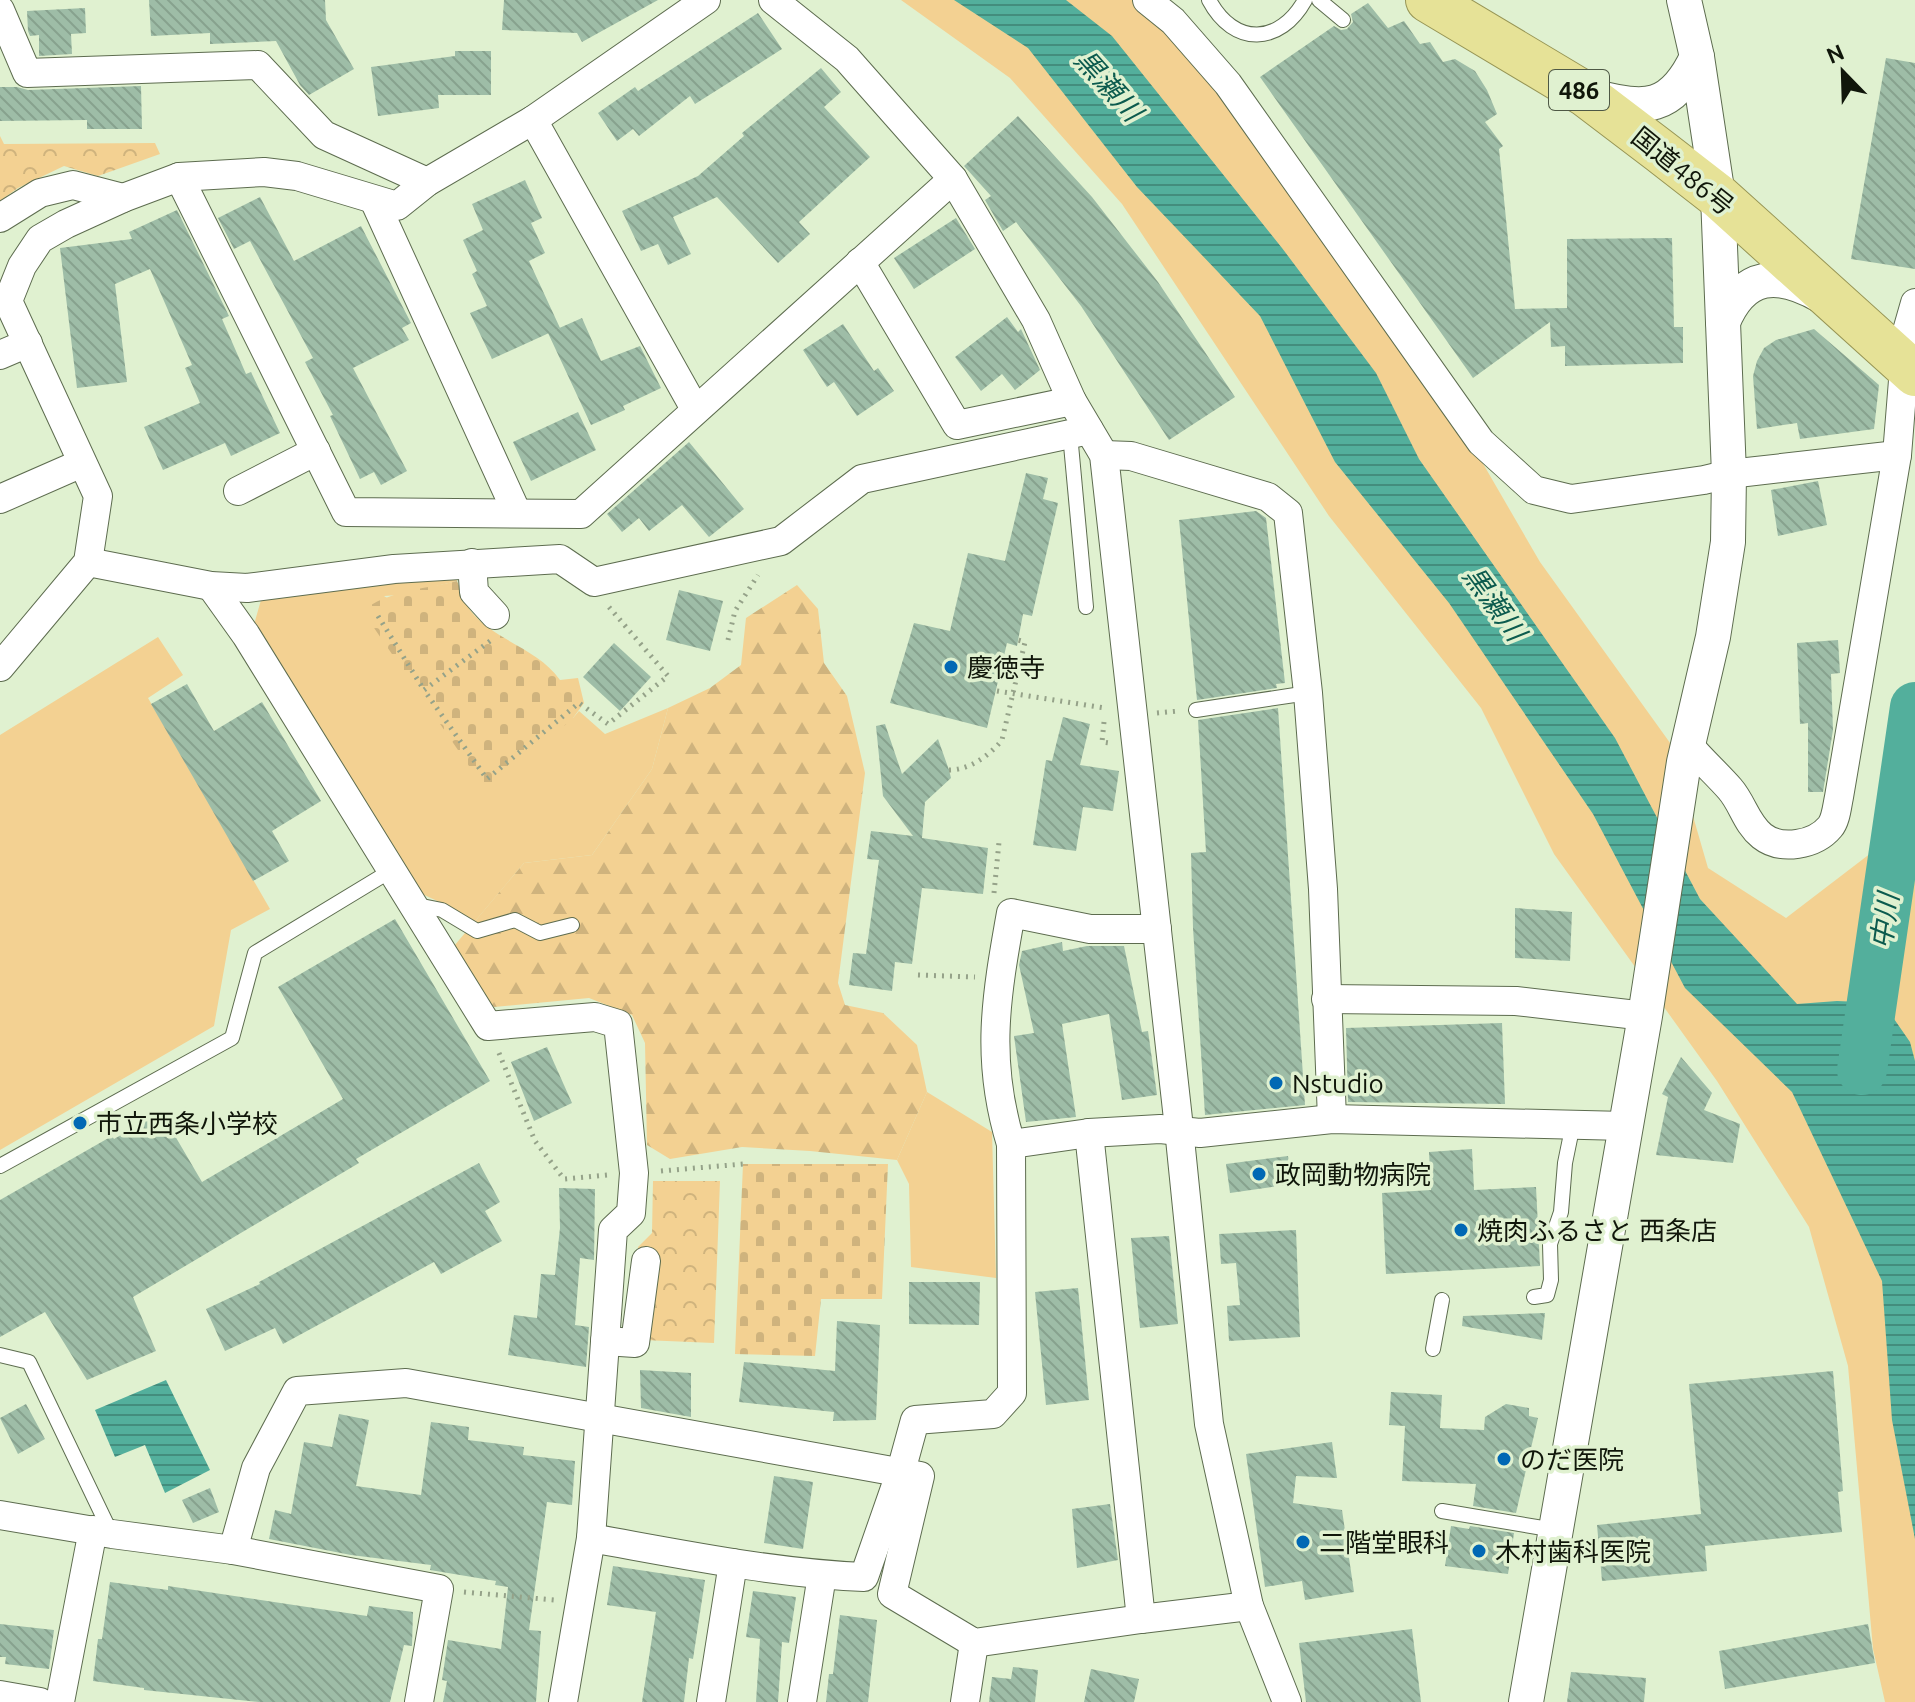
<svg xmlns="http://www.w3.org/2000/svg" width="1915" height="1702" font-family="Ubuntu,'Noto Sans JP',sans-serif">
  <style>
    .grass { fill: #f3d192 }
    .forest { fill: url(#forest-firs) }
    .cemetery { fill: url(#cemetery-stones) }
    .park { fill: url(#park-crowns) }
    .water { fill: url(#water-rules) }
    .lines { fill: none; stroke-linecap: round; stroke-linejoin: round }
    .river { stroke: #53af9c; stroke-width: 50 }
    .building { fill: url(#building-back-hatch) }
    .service-casing { stroke: #5d6c4f; stroke-width: 16 }
    .minor-casing { stroke: #5d6c4f; stroke-width: 30 }
    .tertiary-casing { stroke: #5d6c4f; stroke-width: 36 }
    .trunk-casing { stroke: #979555; stroke-width: 46 }
    .path { stroke: #95a289; stroke-width: 5; stroke-dasharray: 2 6; stroke-linecap: butt }
    .service { stroke: #fff; stroke-width: 14 }
    .minor { stroke: #fff; stroke-width: 28 }
    .tertiary { stroke: #fff; stroke-width: 34 }
    .trunk { stroke: #e6e297; stroke-width: 44 }
    .poi-dot { fill: #0168b4; stroke: #e0f1d0; stroke-width: 3 }
    .labels { text-anchor: middle; dominant-baseline: central; stroke-width: 7; stroke-linejoin: round; paint-order: stroke }
    .shield { fill: #e0f1d0; stroke: #4e5845; stroke-width: 2 }
    .shield-label { font-size: 24px; font-weight: bold; fill: #10160a }
    .street-label { font-size: 26px; fill: #10160a; stroke: #e0f1d0 }
    .poi-label { font-size: 26px; fill: #10160a; stroke: #e0f1d0; text-anchor: start }
    .water-label { font-size: 28px; font-style: italic; fill: #0c5b4e; stroke: #e0f1d0 }
  </style>
  <defs>
    <pattern id="forest-firs" width="22" height="20" patternUnits="userSpaceOnUse" patternTransform="scale(2)"><rect width="22" height="20" fill="#f3d192"/><path d="M5 1l3.5 6h-7zM16 11l3.5 6h-7z" fill="#cfb37d"/></pattern>
    <pattern id="cemetery-stones" width="16" height="16" patternUnits="userSpaceOnUse" patternTransform="scale(2)"><rect width="16" height="16" fill="#f3d192"/><path d="M2 7V4a2 2 0 0 1 4 0v3zM10 15v-3a2 2 0 0 1 4 0v3z" fill="#cfb37d"/></pattern>
    <pattern id="park-crowns" width="20" height="18" patternUnits="userSpaceOnUse" patternTransform="scale(2)"><rect width="20" height="18" fill="#f3d192"/><path d="M2 6a3 3 0 1 1 6 0M12 15a3 3 0 1 1 6 0" fill="none" stroke="#cfb37d"/></pattern>
    <pattern id="water-rules" width="6" height="5" patternUnits="userSpaceOnUse" patternTransform="scale(2)"><rect width="6" height="5" fill="#53af9c"/><path d="M0 2.5h6" fill="none" stroke="#438d7d"/></pattern>
    <pattern id="building-back-hatch" width="6" height="6" patternUnits="userSpaceOnUse" patternTransform="scale(2)"><rect width="6" height="6" fill="#9ebda7"/><path d="M-1 5l2 2M0 0l6 6M5-1l2 2" fill="none" stroke="#87a28e"/></pattern>
  </defs>
  <rect width="100%" height="100%" fill="#e0f1d0"/>
  <g class="grass">
    <polygon points="901,0 1144,0 1173,21 1412,341 1540,562 1673,747 1708,868 1786,918 1871,853 1915,874 1915,1702 1885,1702 1873,1649 1848,1366 1809,1227 1717,1081 1554,854 1481,708 1329,516 1122,204 1010,78"/>
    <polygon points="456,574 457,581 399,595 384,596 573,718 579,711 605,734 668,708 652,769 592,855 524,863 471,926 446,905 420,893 253,628 261,600 351,583"/>
    <polygon points="158,637 183,675 148,698 270,909 231,930 214,1026 0,1150 0,735"/>
    <polygon points="927,1092 992,1132 996,1278 911,1267 909,1184 897,1160"/>
  </g>
  <polygon class="forest" points="797,585 818,609 824,663 847,696 865,773 838,983 845,1005 883,1013 917,1045 927,1092 897,1160 810,1151 742,1147 670,1159 647,1145 645,1043 632,1015 589,998 494,1007 449,952 524,863 592,855 652,769 668,708 710,688 741,665 746,618"/>
  <g class="cemetery">
    <path d="M 457,581 C 461,590 464,602 470,610 C 494,641 538,648 560,680 L 578,678 L 584,703 L 573,718 L 502,782 L 490,788 L 480,782 L 372,625 L 368,607 C 391,591 429,588 457,581 Z"/>
    <polygon points="743,1164 888,1164 882,1299 821,1299 815,1356 735,1354"/>
  </g>
  <g class="park">
    <polygon points="0,136 4,144 155,143 160,154 98,176 64,166 18,188 0,201"/>
    <polygon points="653,1181 720,1181 714,1343 643,1340 638,1247 652,1233"/>
  </g>
  <g class="water">
    <polygon points="954,0 1066,0 1112,36 1282,248 1376,373 1419,459 1615,738 1700,899 1797,1004 1837,1001 1883,1003 1910,1042 1915,1061 1915,1539 1892,1420 1882,1281 1792,1092 1685,988 1593,814 1449,603 1335,462 1260,316 1137,187 1028,48"/>
    <polygon points="166,1380 210,1470 165,1493 145,1445 115,1457 95,1410"/>
  </g>
  <g class="lines">
    <polyline class="river" points="1862,1070 1915,707"/>
  </g>
  <g class="building">
    <polygon points="149,0 325,0 326,20 354,69 309,95 300,85 276,41 210,44 210,33 151,36"/>
    <polygon points="504,0 658,0 582,42 577,33 502,30"/>
    <polygon points="1368,3 1388,28 1404,21 1420,44 1430,42 1443,62 1455,59 1475,71 1487,90 1497,114 1485,122 1503,146 1499,149 1515,309 1567,308 1567,239 1672,238 1674,327 1683,327 1683,363 1565,366 1565,346 1551,347 1550,322 1473,378 1260,77 1334,26 1341,30 1347,29 1353,22 1351,14"/>
    <polygon points="85,8 86,33 71,34 72,54 39,56 39,35 30,36 28,31 27,11"/>
    <polygon points="758,13 782,49 695,104 690,96 639,136 633,129 617,141 598,113 635,87 638,91"/>
    <polygon points="455,51 491,51 491,95 438,95 439,108 378,116 371,67 455,56"/>
    <polygon points="1886,58 1915,63 1915,269 1851,259"/>
    <polygon points="821,68 841,92 824,107 870,157 799,222 810,234 778,263 717,197 673,217 691,254 668,265 658,244 641,251 622,211 698,176 744,136 742,133"/>
    <polygon points="141,86 142,129 87,129 87,120 0,121 0,87 17,87 28,90"/>
    <polygon points="1018,116 1092,197 1158,282 1235,397 1169,440 1081,306 1016,222 1003,231 985,200 991,196 964,166"/>
    <polygon points="525,180 542,218 531,223 545,253 529,261 560,328 492,359 470,313 487,306 472,274 477,271 463,240 483,230 472,204"/>
    <polygon points="260,197 294,261 361,226 411,323 402,328 409,340 353,368 407,471 381,485 374,472 360,479 330,416 333,415 305,362 313,358 250,241 234,249 218,218"/>
    <polygon points="177,210 229,316 222,319 246,374 251,372 280,433 231,456 225,443 163,470 144,427 200,403 185,368 192,365 150,269 115,284 127,382 77,388 60,248 132,239 129,232"/>
    <polygon points="956,218 975,249 914,289 894,258"/>
    <polygon points="1007,317 1018,332 1021,329 1040,370 1015,390 1002,374 981,391 955,357"/>
    <polygon points="582,318 601,361 640,346 661,388 623,406 625,410 591,425 548,333"/>
    <polygon points="843,324 874,371 878,368 894,391 857,416 834,382 827,387 803,350"/>
    <polygon points="1814,329 1879,385 1874,429 1800,439 1797,423 1757,429 1753,376 1757,361 1764,348 1776,340"/>
    <polygon points="578,412 596,450 531,481 513,442"/>
    <polygon points="689,442 744,509 709,537 682,505 649,531 639,518 622,532 607,514"/>
    <polygon points="1026,473 1048,478 1043,499 1058,503 1032,616 1023,614 1017,646 1007,643 987,728 890,703 914,623 950,631 968,553 1005,561"/>
    <polygon points="1818,481 1827,525 1778,536 1771,490"/>
    <polygon points="1256,511 1266,518 1285,683 1276,684 1277,688 1197,700 1179,520"/>
    <polygon points="679,590 723,601 710,651 666,640"/>
    <polygon points="1838,640 1840,673 1831,674 1833,730 1823,792 1808,792 1808,723 1800,724 1797,643"/>
    <polygon points="614,643 651,677 620,711 583,677"/>
    <polygon points="187,684 214,731 262,702 321,801 272,831 289,861 253,881 151,704"/>
    <polygon points="1278,708 1305,1105 1205,1115 1193,928 1191,853 1206,852 1198,720"/>
    <polygon points="1063,717 1090,724 1080,765 1119,771 1113,811 1083,807 1076,851 1033,845 1046,760 1052,761"/>
    <polygon points="885,724 902,774 938,739 949,770 951,778 925,802 922,838 988,848 983,894 922,888 912,964 895,962 892,991 849,985 853,953 866,954 879,860 867,859 871,831 913,836 883,796 876,726"/>
    <polygon points="1515,908 1572,912 1570,961 1515,958"/>
    <polygon points="395,919 490,1081 356,1159 359,1163 133,1297 156,1351 87,1380 45,1312 0,1337 0,1200 112,1136 114,1139 161,1112 202,1182 343,1099 278,987"/>
    <polygon points="1062,942 1063,951 1087,946 1124,946 1142,1032 1148,1031 1157,1095 1122,1100 1109,1014 1062,1024 1076,1117 1026,1122 1014,1036 1034,1033 1019,965 1022,951"/>
    <polygon points="1502,1023 1505,1104 1348,1102 1346,1028"/>
    <polygon points="547,1047 572,1103 534,1121 511,1062"/>
    <polygon points="1681,1057 1712,1093 1704,1110 1740,1124 1733,1163 1656,1155 1668,1097 1662,1094"/>
    <polygon points="1472,1149 1474,1190 1536,1187 1540,1266 1386,1274 1382,1193 1431,1190 1429,1152"/>
    <polygon points="1288,1156 1292,1184 1230,1193 1226,1164"/>
    <polygon points="479,1163 500,1202 485,1211 502,1241 441,1274 434,1262 283,1344 275,1328 225,1351 206,1309 260,1284 259,1282"/>
    <polygon points="559,1188 595,1189 594,1260 580,1258 575,1325 589,1327 586,1367 508,1355 514,1315 537,1318 541,1274 555,1275 560,1228"/>
    <polygon points="1296,1230 1300,1337 1229,1341 1227,1306 1240,1305 1236,1263 1221,1264 1219,1234"/>
    <polygon points="1169,1236 1178,1324 1140,1328 1131,1238"/>
    <polygon points="909,1282 980,1282 979,1325 909,1324"/>
    <polygon points="1078,1288 1089,1400 1046,1405 1035,1292"/>
    <polygon points="1545,1313 1542,1340 1462,1326 1463,1316"/>
    <polygon points="837,1321 880,1325 876,1420 833,1421 834,1412 739,1402 744,1362 835,1371"/>
    <polygon points="640,1370 691,1373 691,1417 641,1408"/>
    <polygon points="1833,1371 1843,1491 1838,1492 1842,1532 1705,1546 1707,1571 1602,1581 1597,1525 1701,1514 1689,1384"/>
    <polygon points="1391,1392 1442,1395 1440,1428 1484,1430 1485,1417 1506,1404 1529,1408 1529,1416 1538,1418 1516,1513 1473,1506 1476,1484 1402,1481 1405,1426 1389,1425"/>
    <polygon points="26,1404 45,1439 18,1454 0,1418"/>
    <polygon points="339,1414 369,1420 356,1486 421,1495 431,1422 469,1427 468,1440 524,1447 523,1455 575,1461 572,1505 547,1502 529,1630 541,1631 536,1702 443,1702 447,1681 442,1680 448,1640 501,1649 508,1587 495,1585 496,1581 430,1570 431,1565 351,1555 269,1539 275,1510 291,1514 304,1442 332,1447"/>
    <polygon points="1332,1442 1337,1478 1296,1476 1293,1503 1342,1510 1354,1592 1305,1600 1302,1581 1265,1587 1246,1454"/>
    <polygon points="774,1476 813,1482 803,1549 764,1543"/>
    <polygon points="210,1488 219,1512 193,1523 182,1500"/>
    <polygon points="1110,1504 1118,1560 1077,1568 1072,1509"/>
    <polygon points="1451,1526 1469,1529 1470,1526 1514,1533 1508,1574 1445,1566"/>
    <polygon points="613,1566 705,1580 693,1659 689,1658 684,1702 642,1702 656,1612 607,1605"/>
    <polygon points="110,1582 168,1590 168,1586 367,1616 369,1606 413,1612 412,1646 404,1645 390,1702 259,1702 144,1690 144,1688 93,1681 98,1639 102,1639"/>
    <polygon points="753,1591 796,1597 789,1643 782,1642 778,1702 756,1702 760,1639 746,1637"/>
    <polygon points="840,1615 877,1620 868,1702 826,1702 829,1674 833,1674"/>
    <polygon points="0,1624 54,1630 49,1669 5,1664 6,1657 0,1657"/>
    <polygon points="1868,1624 1875,1663 1725,1689 1719,1651"/>
    <polygon points="1412,1629 1421,1702 1306,1702 1299,1643"/>
    <polygon points="1013,1667 1038,1670 1035,1702 989,1702 992,1677 1011,1679"/>
    <polygon points="1091,1669 1139,1679 1134,1702 1084,1702"/>
    <polygon points="1571,1672 1646,1678 1644,1702 1567,1702"/>
  </g>
  <g class="lines">
    <g class="service-casing">
      <g id="service">
        <path d="M 1209,0 C 1234,47 1280,45 1305,0"/>
        <polyline points="1319,0 1343,20"/>
        <polyline points="1070,434 1086,607"/>
        <polyline points="1196,710 1308,693"/>
        <polyline points="412,904 442,910 477,931 515,920 540,933 572,925"/>
        <polyline points="0,1166 232,1038 255,953 392,870"/>
        <polyline points="1534,1297 1547,1295 1551,1280 1550,1244 1561,1212 1565,1163 1573,1124"/>
        <polyline points="1433,1349 1442,1300"/>
        <polyline points="0,1355 29,1362 111,1533"/>
        <polyline points="1442,1511 1555,1530"/>
      </g>
    </g>
    <g class="minor-casing">
      <g id="minor">
        <polyline points="773,0 847,59 953,179 1036,320 1072,401 1104,455 1178,1119 1209,1424 1249,1606 1287,1702"/>
        <polyline points="1147,0 1173,21 1228,84 1481,442 1534,490 1571,499 1704,480 1729,474 1897,455"/>
        <polyline points="0,10 27,73 258,65 324,135 427,182"/>
        <polyline points="533,120 695,409"/>
        <polyline points="179,177 346,512 581,514 953,179"/>
        <polyline points="374,200 517,513"/>
        <polyline points="0,218 40,193 73,185 123,198"/>
        <polyline points="860,262 957,425 1072,401"/>
        <polyline points="0,355 28,343"/>
        <polyline points="1104,455 1131,456 1268,497 1288,513 1308,693 1323,889 1332,1119"/>
        <polyline points="238,491 316,451"/>
        <polyline points="0,499 82,463"/>
        <polyline points="88,562 211,586 247,588 394,569 560,559 594,582 781,541 862,479 1089,430"/>
        <polyline points="472,563 474,592 495,615"/>
        <polyline points="211,586 246,635 488,1026 595,1017 618,1024 634,1173 631,1213 613,1230 591,1538 563,1702"/>
        <polyline points="0,667 88,562 98,496 8,301 22,266 40,239 66,224 123,198 179,177 264,172 297,176 397,206 427,182 533,120 706,0"/>
        <path d="M 1688,744 C 1701,760 1717,774 1730,789 C 1743,804 1746,823 1762,836 C 1781,851 1815,845 1830,827 C 1836,820 1837,806 1839,797 L 1897,455 L 1907,331 L 1915,303"/>
        <polyline points="1326,999 1516,1001 1645,1016"/>
        <polyline points="1089,1133 1141,1619"/>
        <path d="M 1011,1144 C 985,1060 996,997 1011,913 L 1090,929 L 1157,929"/>
        <polyline points="605,1341 635,1343 646,1261"/>
        <polyline points="0,1515 112,1534 233,1550 439,1589 419,1702"/>
        <path d="M 591,1538 C 681,1554 772,1573 864,1577 L 901,1471 L 915,1420 L 993,1414 L 1012,1393 L 1011,1144 L 1089,1133 L 1160,1129 L 1200,1133 L 1332,1119 L 1625,1126"/>
        <polyline points="233,1550 256,1468 297,1391 406,1383 920,1476 892,1594 974,1643 1141,1619 1249,1606"/>
        <polyline points="0,1695 40,1702"/>
        <polyline points="60,1702 93,1530"/>
        <polyline points="711,1702 733,1563"/>
        <polyline points="802,1702 822,1575"/>
        <polyline points="965,1702 974,1643"/>
      </g>
    </g>
    <g class="tertiary-casing">
      <g id="tertiary">
        <path d="M 1593,96 C 1645,111 1672,110 1697,57"/>
        <path d="M 1723,322 C 1744,272 1778,271 1822,296"/>
        <polyline points="1526,1702 1645,1016 1684,762 1713,637 1728,542 1729,474 1718,196 1697,57 1684,0"/>
      </g>
    </g>
    <g class="trunk-casing">
      <polyline id="trunk" points="1428,0 1585,94 1660,151 1718,196 1915,374"/>
    </g>
    <g class="path">
      <polyline points="378,616 424,690"/>
      <polyline points="728,640 735,611 758,575"/>
      <polyline points="490,641 424,690 487,779 579,703 608,724 668,676 609,607"/>
      <polyline points="997,691 1105,708"/>
      <polyline points="1157,713 1179,711"/>
      <polyline points="1104,722 1102,742 1109,743"/>
      <path d="M 949,770 C 969,770 989,756 1002,740 L 1025,642 L 1018,640"/>
      <polyline points="994,893 999,842"/>
      <polyline points="918,975 975,977"/>
      <polyline points="499,1053 535,1141 564,1179 607,1175"/>
      <polyline points="661,1171 743,1164"/>
      <polyline points="464,1592 554,1600"/>
    </g>
    <use href="#service" class="service"/>
    <use href="#minor" class="minor"/>
    <use href="#tertiary" class="tertiary"/>
    <use href="#trunk" class="trunk"/>
  </g>
  <g class="poi-dot">
    <circle cx="951" cy="667" r="8"/>
    <circle cx="1276" cy="1083" r="8"/>
    <circle cx="80" cy="1123" r="8"/>
    <circle cx="1259" cy="1174" r="8"/>
    <circle cx="1461" cy="1230" r="8"/>
    <circle cx="1504" cy="1459" r="8"/>
    <circle cx="1303" cy="1542" r="8"/>
    <circle cx="1479" cy="1551" r="8"/>
  </g>
  <g class="labels">
    <rect class="shield" x="1549" y="70" width="60" height="40" rx="6"/>
    <g class="shield-label">
      <text x="1579" y="90">486</text>
    </g>
    <g class="street-label">
      <text transform="translate(1683 171) rotate(39)">国道486号</text>
    </g>
    <g class="poi-label">
      <text x="967" y="667">慶徳寺</text>
      <text x="1292" y="1083">Nstudio</text>
      <text x="96" y="1123">市立西条小学校</text>
      <text x="1275" y="1174">政岡動物病院</text>
      <text x="1477" y="1230">焼肉ふるさと 西条店</text>
      <text x="1520" y="1459">のだ医院</text>
      <text x="1319" y="1542">二階堂眼科</text>
      <text x="1495" y="1551">木村歯科医院</text>
    </g>
    <g class="water-label">
      <text transform="translate(1109 85) rotate(48)">黒瀬川</text>
      <text transform="translate(1495 603) rotate(54)">黒瀬川</text>
      <text transform="translate(1884 921) rotate(-82)">中川</text>
    </g>
  </g>
  <g transform="translate(1843 72) rotate(337)" stroke="#e0f1d0" stroke-width="6" paint-order="stroke">
  <path d="M0-6L14 30L0 20L-14 30Z" fill="#10160a"/>
  <text y="-12" font-size="22" font-weight="bold" text-anchor="middle" fill="#10160a">N</text>
  </g>
</svg>
